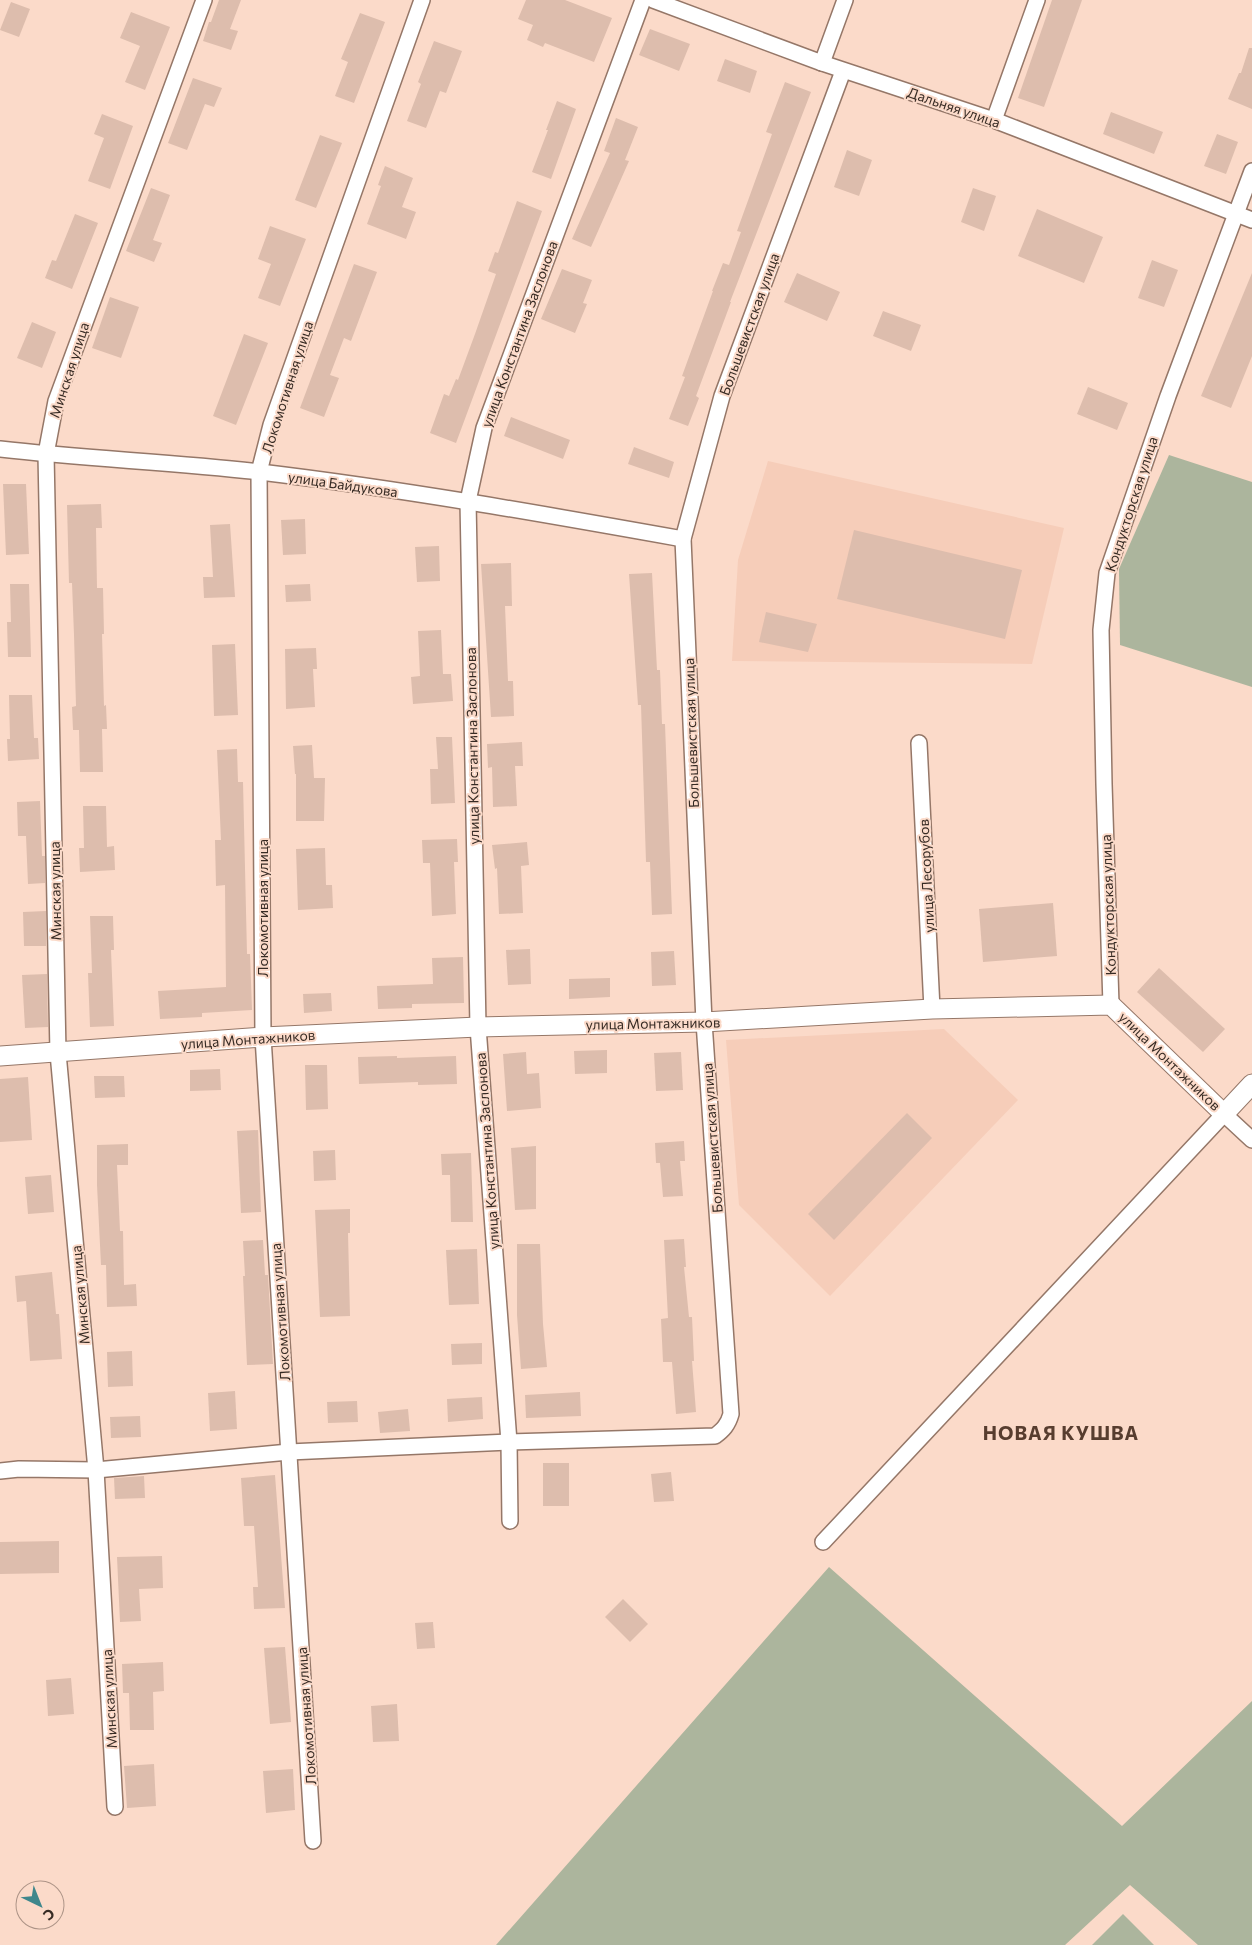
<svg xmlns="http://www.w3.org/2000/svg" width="1252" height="1945" font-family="Commissioner,sans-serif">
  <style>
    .built { fill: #f6cdb9 }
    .green { fill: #acb59d }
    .building { fill: #ddbdad }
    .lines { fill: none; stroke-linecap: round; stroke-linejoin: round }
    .minor-casing { stroke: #957768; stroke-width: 18 }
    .tertiary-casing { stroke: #957768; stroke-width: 21 }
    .minor { stroke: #fff; stroke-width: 15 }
    .tertiary { stroke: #fff; stroke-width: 19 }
    .labels { text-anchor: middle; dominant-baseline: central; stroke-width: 4; stroke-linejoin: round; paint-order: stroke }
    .street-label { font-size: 14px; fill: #372b24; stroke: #fbdac9 }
    .district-label { font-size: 19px; font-weight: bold; letter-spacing: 1px; fill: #573d2f; stroke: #fbdac9 }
  </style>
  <rect width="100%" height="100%" fill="#fbdac9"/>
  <g class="built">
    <polygon points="768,461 1064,528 1032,664 732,661 738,560"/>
    <polygon points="944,1029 1018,1100 830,1296 739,1205 726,1040"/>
  </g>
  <g class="green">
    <polygon points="1169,455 1252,482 1252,687 1120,645 1119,569"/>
    <polygon points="829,1567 1122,1826 1252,1701 1252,1945 1198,1945 1130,1885 1065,1945 496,1945"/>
    <polygon points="1123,1914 1154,1945 1092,1945"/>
  </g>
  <g class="building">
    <polygon points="219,0 241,0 230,29 238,31 231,50 203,41 209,22 211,22"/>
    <polygon points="526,0 565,0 612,18 594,62 545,43 543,47 527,40 533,25 518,19"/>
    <polygon points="1052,0 1082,0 1044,107 1018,98"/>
    <polygon points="11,2 30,9 19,37 0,30"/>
    <polygon points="131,12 170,27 145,90 125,82 140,46 120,38"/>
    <polygon points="360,13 385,22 354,103 335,96 348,62 341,59"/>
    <polygon points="650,29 690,44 679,71 639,55"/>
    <polygon points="434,41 462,51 446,93 440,91 426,128 407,121 421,84 418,82"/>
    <polygon points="1249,48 1252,48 1252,109 1228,99 1239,73 1241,73"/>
    <polygon points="725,59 757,71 750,93 717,81"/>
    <polygon points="193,78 222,88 214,107 205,104 187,150 168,143"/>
    <polygon points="785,82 811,92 730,302 731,302 696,396 699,398 688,426 669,419 685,377 682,376 713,291 712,291 723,263 729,265 741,232 737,231 772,134 766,132"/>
    <polygon points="557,101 576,109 551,179 532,172 548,130 546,130"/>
    <polygon points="1111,112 1163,132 1154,154 1103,134"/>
    <polygon points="102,114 133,126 110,189 88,181 104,138 94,134"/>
    <polygon points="616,118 638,127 625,160 629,161 591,247 572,239 610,153 604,151"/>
    <polygon points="1217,134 1238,142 1226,174 1204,166"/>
    <polygon points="320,135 342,143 316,208 295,200"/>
    <polygon points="847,150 872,160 859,196 834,187"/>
    <polygon points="385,166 413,178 402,207 416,212 406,239 367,224 381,186 378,185"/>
    <polygon points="151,188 170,195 153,240 162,243 154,262 126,251"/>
    <polygon points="973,188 996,196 984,231 961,222"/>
    <polygon points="517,201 542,211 456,443 430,433 444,394 449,396 456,379 458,380 475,334 496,274 488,271 495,252 498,253"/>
    <polygon points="1037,209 1103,237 1084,283 1018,256"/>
    <polygon points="75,214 98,223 72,289 45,278 52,260 56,261"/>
    <polygon points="270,226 306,239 280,306 258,298 271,264 258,259"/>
    <polygon points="1152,260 1178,270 1164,307 1138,298"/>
    <polygon points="354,264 377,272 351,341 344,338 330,375 339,378 324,417 300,408"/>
    <polygon points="562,269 592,280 583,303 587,304 575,333 541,319"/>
    <polygon points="797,273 840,292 827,321 784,302"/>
    <polygon points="1252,273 1252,356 1231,408 1201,396"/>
    <polygon points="110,297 139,307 121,358 92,348"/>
    <polygon points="883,311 921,325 911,351 873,336"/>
    <polygon points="32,322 56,332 42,368 17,358"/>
    <polygon points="244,334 268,343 236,425 213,416"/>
    <polygon points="1088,387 1128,403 1117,430 1077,414"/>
    <polygon points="511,417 570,440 563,459 504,436"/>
    <polygon points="634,447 674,462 669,478 628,464"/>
    <polygon points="3,484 26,484 29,554 6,555"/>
    <polygon points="101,504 102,528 96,528 97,588 103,588 104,634 102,634 104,706 106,705 107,729 102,729 103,772 80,772 79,730 73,730 72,707 76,706 74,635 72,583 69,583 67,505"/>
    <polygon points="305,519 306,554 283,555 281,520"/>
    <polygon points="230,524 235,597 204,598 203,577 213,577 210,525"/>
    <polygon points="854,530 1022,570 1005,639 837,599"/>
    <polygon points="439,546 440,581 417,582 415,547"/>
    <polygon points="511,563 512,606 505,606 508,681 513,681 514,716 491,717 481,564"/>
    <polygon points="652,573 657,670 660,670 662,724 665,724 672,914 652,915 650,862 646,862 641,705 638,705 629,574"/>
    <polygon points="10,584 29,584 31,657 8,657 7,622 11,622"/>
    <polygon points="310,584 311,601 286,602 285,585"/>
    <polygon points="766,612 817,624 808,652 759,642"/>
    <polygon points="441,630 443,674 451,674 453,701 413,704 411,677 420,676 418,631"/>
    <polygon points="235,644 238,715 214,716 212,645"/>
    <polygon points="316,648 317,669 313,669 315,707 286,709 285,649"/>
    <polygon points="9,695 32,695 34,738 38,738 39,759 8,761 7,739 10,739"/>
    <polygon points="436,737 452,737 455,803 431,804 430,769 438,769"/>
    <polygon points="522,742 523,766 515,766 517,806 493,807 492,767 488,768 487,744"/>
    <polygon points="312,745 314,778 325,778 324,821 296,821 296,774 295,774 293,746"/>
    <polygon points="237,749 238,782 243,782 247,954 250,954 252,1010 202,1013 202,1017 160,1019 158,991 226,987 225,885 216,886 215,840 221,840 217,750"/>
    <polygon points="40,801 42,856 45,856 45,883 28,884 26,836 18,836 17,802"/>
    <polygon points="83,806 106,806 107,847 114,846 115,870 80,872 79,848 84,848"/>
    <polygon points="457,839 458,862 454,862 456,914 432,916 430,863 423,863 422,840"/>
    <polygon points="527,842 529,865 521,866 523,913 499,914 497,868 495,869 492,845"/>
    <polygon points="325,848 326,885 332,885 333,908 298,910 296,849"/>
    <polygon points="1053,903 1057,956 983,962 979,909"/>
    <polygon points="46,911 46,946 24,946 23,912"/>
    <polygon points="90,916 113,916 114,950 111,950 114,1026 90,1027 88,973 92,973"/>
    <polygon points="530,949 531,984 508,985 506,950"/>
    <polygon points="674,951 676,985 652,986 651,952"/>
    <polygon points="463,957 464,1003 412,1004 412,1008 378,1009 377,986 433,984 432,958"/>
    <polygon points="1159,968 1225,1029 1203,1052 1137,992"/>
    <polygon points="47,974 48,1027 25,1028 22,975"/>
    <polygon points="610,978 610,997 569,999 569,979"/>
    <polygon points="331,993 332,1011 304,1013 303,994"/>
    <polygon points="607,1050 607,1073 575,1074 574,1051"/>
    <polygon points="526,1052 527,1074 539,1073 541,1108 507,1111 503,1054"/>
    <polygon points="681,1052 683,1090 656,1091 654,1053"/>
    <polygon points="397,1056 397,1058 456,1056 457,1084 418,1085 418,1082 359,1084 358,1057"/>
    <polygon points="305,1065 327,1065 328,1109 306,1110"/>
    <polygon points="220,1069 221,1090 190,1091 190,1070"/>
    <polygon points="94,1076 124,1076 125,1097 95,1098"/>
    <polygon points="28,1077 32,1140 0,1142 0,1079"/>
    <polygon points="907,1113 932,1138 834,1240 808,1214"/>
    <polygon points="258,1130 261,1212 241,1213 237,1131"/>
    <polygon points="684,1141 685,1161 680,1161 683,1196 663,1197 660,1163 656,1163 655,1143"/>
    <polygon points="128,1144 128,1165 117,1165 120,1231 123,1231 124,1285 136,1284 137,1306 107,1307 106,1265 101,1265 97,1185 97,1145"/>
    <polygon points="536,1146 536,1209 515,1210 511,1148"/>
    <polygon points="335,1150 336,1180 314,1181 313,1151"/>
    <polygon points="471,1153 473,1222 451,1222 450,1175 442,1175 441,1154"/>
    <polygon points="51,1175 54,1212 28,1214 25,1177"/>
    <polygon points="350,1209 350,1233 348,1233 350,1316 320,1317 315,1210"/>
    <polygon points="684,1239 686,1267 684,1267 689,1317 692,1317 694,1361 692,1361 696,1412 676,1414 672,1362 663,1362 661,1319 668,1318 664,1240"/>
    <polygon points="263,1240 265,1275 268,1275 273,1364 247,1365 243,1276 245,1276 243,1241"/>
    <polygon points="517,1244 540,1244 543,1324 547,1367 521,1369 517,1315"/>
    <polygon points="477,1249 479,1304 449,1305 446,1250"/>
    <polygon points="52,1272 56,1314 59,1314 62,1359 30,1361 26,1301 17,1302 15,1276"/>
    <polygon points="482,1343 482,1364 452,1365 451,1344"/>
    <polygon points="132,1351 133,1386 108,1387 107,1352"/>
    <polygon points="235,1391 237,1429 210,1431 208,1393"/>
    <polygon points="580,1392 581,1416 526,1418 525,1395"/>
    <polygon points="482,1397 483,1419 448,1422 447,1399"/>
    <polygon points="357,1401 358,1422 328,1423 327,1402"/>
    <polygon points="408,1409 410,1431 380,1433 378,1412"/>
    <polygon points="140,1416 141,1437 111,1438 110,1417"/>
    <rect x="543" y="1463" width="26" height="43"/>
    <polygon points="671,1472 674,1501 654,1502 651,1474"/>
    <polygon points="275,1475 285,1608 254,1609 253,1587 258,1587 254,1526 244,1526 241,1478"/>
    <polygon points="144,1476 145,1498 115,1499 114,1478"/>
    <polygon points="59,1541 59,1573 0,1574 0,1542"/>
    <polygon points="162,1556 163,1588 139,1589 141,1621 120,1622 117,1557"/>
    <polygon points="623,1599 648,1624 630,1642 605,1617"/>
    <polygon points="433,1622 435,1648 417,1649 415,1623"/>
    <polygon points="285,1647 291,1722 270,1724 264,1648"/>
    <polygon points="163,1662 164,1691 153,1692 154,1730 130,1730 129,1693 123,1693 122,1664"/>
    <polygon points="71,1678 74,1714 48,1716 46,1680"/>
    <polygon points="397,1704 399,1741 373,1742 371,1706"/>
    <polygon points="154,1764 156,1806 127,1808 124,1766"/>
    <polygon points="293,1769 295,1810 266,1813 263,1771"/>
  </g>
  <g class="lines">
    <g class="minor-casing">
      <g id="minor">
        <polyline points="653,0 822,63 994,120 1252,220"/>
        <polyline points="822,63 845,0"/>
        <polyline points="994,120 1037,0"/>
        <path d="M 0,449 C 87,459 174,462 260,472 C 402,489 543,514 683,539"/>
        <polyline points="919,743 932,1009"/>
        <polyline points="1111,1005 1104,784 1101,630 1107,573 1168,396 1252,171"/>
        <path d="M 0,1471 L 19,1469 L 96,1470 L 289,1452 L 509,1442 L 715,1436 C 723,1430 728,1425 731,1414 L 704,1022 L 683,539 L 722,396 L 843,71"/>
        <polyline points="510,1521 509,1442 478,1027 468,501 484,428 643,0"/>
        <polyline points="823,1542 1224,1114 1252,1140"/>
        <polyline points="115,1807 96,1470 58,1053 46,454 56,401 204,0"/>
        <polyline points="313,1841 263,1037 259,472 271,425 422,0"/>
      </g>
    </g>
    <g class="tertiary-casing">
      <polyline id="tertiary" points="0,1056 263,1037 478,1027 704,1022 932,1009 1111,1005 1224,1114 1252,1084"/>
    </g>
    <use href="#minor" class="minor"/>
    <use href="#tertiary" class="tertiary"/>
  </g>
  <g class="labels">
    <g class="street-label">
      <text transform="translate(954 107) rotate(19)">Дальняя улица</text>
      <text transform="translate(749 324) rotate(-70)">Большевистская улица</text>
      <text transform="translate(519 334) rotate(-70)">улица Константина Заслонова</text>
      <text transform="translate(69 370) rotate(-72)">Минская улица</text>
      <text transform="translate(287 387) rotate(-72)">Локомотивная улица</text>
      <text transform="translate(343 484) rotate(8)">улица Байдукова</text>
      <text transform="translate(1131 504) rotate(-72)">Кондукторская улица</text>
      <text transform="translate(691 733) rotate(-92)">Большевистская улица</text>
      <text transform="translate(472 746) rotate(-91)">улица Константина Заслонова</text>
      <text transform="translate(926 876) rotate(-93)">улица Лесорубов</text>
      <text transform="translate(55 891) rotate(-91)">Минская улица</text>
      <text transform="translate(1108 905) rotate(-92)">Кондукторская улица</text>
      <text transform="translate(262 908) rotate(-90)">Локомотивная улица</text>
      <text transform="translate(653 1023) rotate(-1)">улица Монтажников</text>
      <text transform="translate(248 1039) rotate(-4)">улица Монтажников</text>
      <text transform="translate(1170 1061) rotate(44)">улица Монтажников</text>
      <text transform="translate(712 1138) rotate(-94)">Большевистская улица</text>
      <text transform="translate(487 1151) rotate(-94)">улица Константина Заслонова</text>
      <text transform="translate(80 1295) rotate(-95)">Минская улица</text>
      <text transform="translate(280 1312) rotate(-94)">Локомотивная улица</text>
      <text transform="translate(109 1699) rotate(-93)">Минская улица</text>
      <text transform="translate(306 1716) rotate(-94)">Локомотивная улица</text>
    </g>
    <g class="district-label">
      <text x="1061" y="1432">НОВАЯ КУШВА</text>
    </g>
  </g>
  <g transform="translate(40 1905) rotate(137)"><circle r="24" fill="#fbdac9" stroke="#ad9487"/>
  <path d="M0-4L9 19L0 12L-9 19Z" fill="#3f878c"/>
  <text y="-8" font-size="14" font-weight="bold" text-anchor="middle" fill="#372b24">С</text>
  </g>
</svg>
